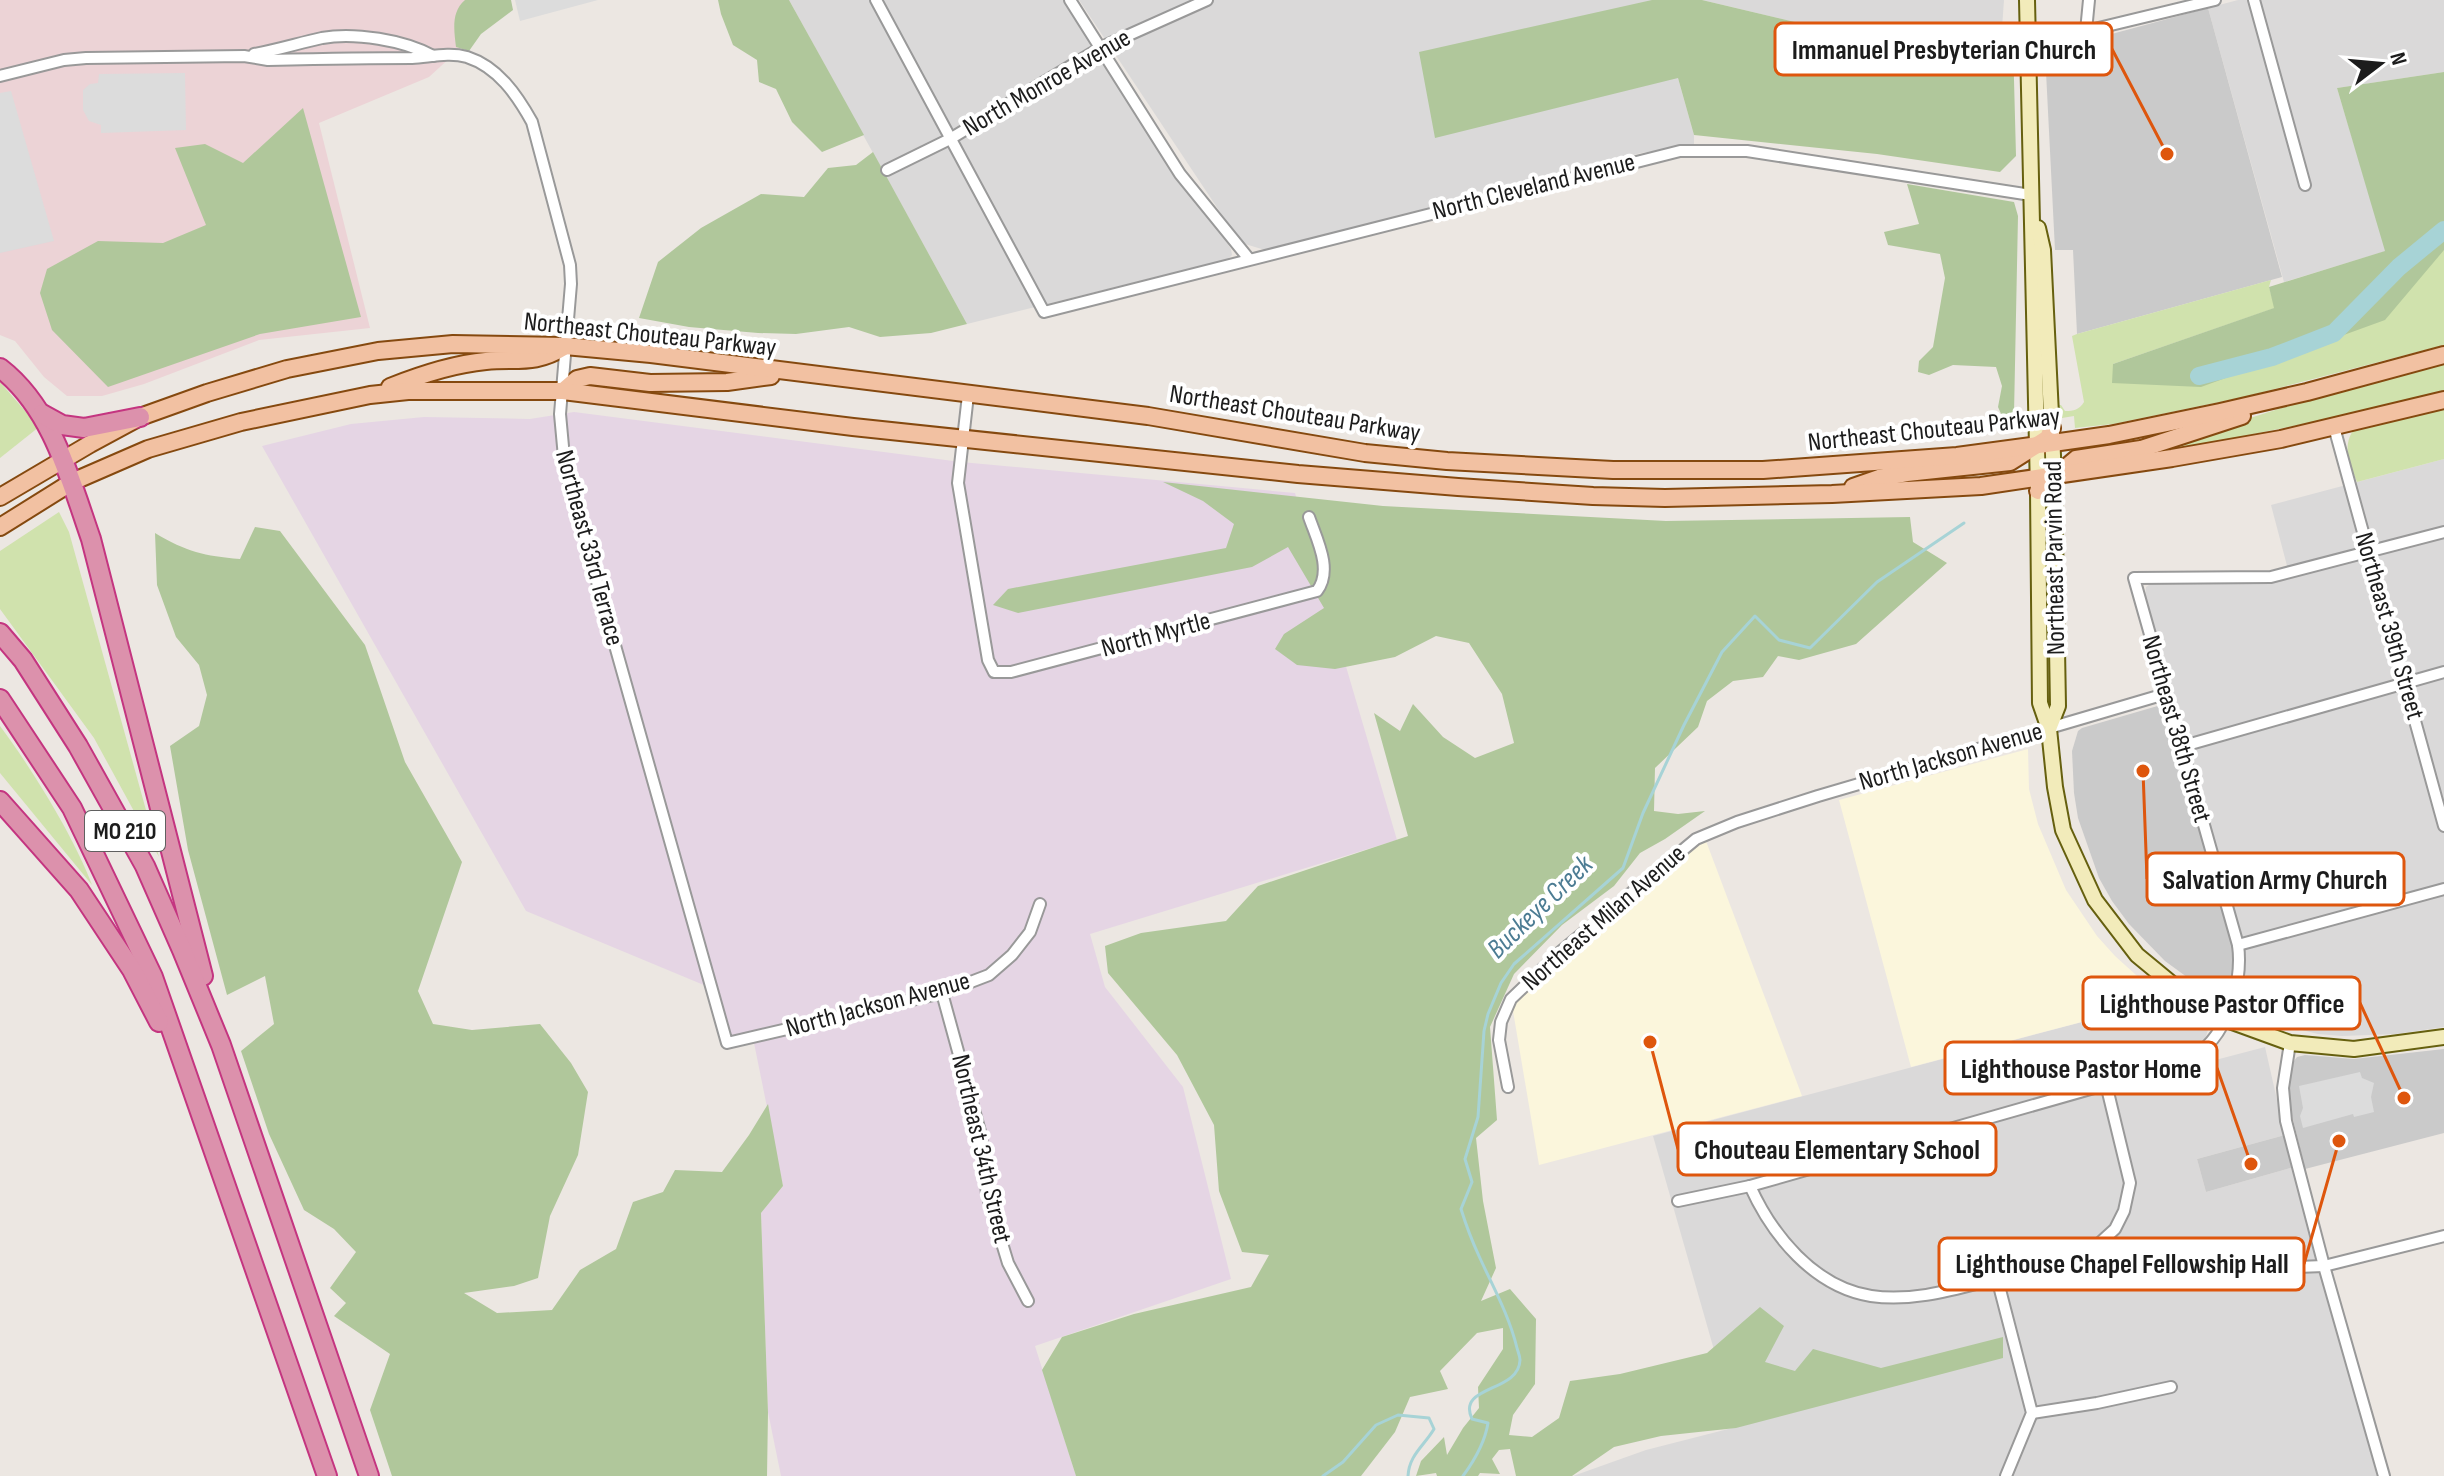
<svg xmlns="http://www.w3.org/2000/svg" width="2444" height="1476" font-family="'Sofia Sans Condensed',sans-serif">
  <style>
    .residential { fill: #dad9d9 }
    .commercial { fill: #ecd3d6 }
    .industrial { fill: #e5d5e4 }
    .education { fill: #fbf6dc }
    .religious { fill: #cacaca }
    .grass { fill: #d0e2ad }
    .forest { fill: #b0c79b }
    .parking { fill: #dcdcdc }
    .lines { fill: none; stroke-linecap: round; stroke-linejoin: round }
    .stream { stroke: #a7d3d6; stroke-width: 3 }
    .river { stroke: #a7d3d6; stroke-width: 18 }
    .minor-casing { stroke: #999; stroke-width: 14 }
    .secondary-casing { stroke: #66600f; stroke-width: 18 }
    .primary-casing { stroke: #85490f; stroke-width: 20 }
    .motorway-casing { stroke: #c43580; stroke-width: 22 }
    .minor { stroke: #fff; stroke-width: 10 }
    .secondary { stroke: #f2ebba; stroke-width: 14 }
    .primary { stroke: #f2c1a2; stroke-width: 16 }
    .motorway { stroke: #dc91ac; stroke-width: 18 }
    .labels { text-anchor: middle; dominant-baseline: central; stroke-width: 8; stroke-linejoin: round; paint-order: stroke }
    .shield { fill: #fff; stroke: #606060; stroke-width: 2 }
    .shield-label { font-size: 24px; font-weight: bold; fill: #1c1c1c }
    .street-label { font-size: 26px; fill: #1c1c1c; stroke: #fff }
    .water-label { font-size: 28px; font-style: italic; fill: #4c7c93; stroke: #fff }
    .leader { fill: none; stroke: #de560d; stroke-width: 3 }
    .callout-dot { fill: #de560d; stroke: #fff; stroke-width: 3 }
    .callout { fill: #fff; stroke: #de560d; stroke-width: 3 }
    .callout-label { font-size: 28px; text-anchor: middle; font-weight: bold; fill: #1c1c1c }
  </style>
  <rect width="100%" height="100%" fill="#ece7e2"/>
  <g class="residential">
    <polygon points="789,0 1066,0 1231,249 1232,255 1228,259 967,324"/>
    <polygon points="1079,0 1656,0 1694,135 1694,145 1641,153 1277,249 1265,250 1245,244 1236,236"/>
    <polygon points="1702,0 2004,0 2001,42 1884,43"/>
    <polygon points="2238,0 2444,0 2444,72 2337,88 2386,251 2284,282 2208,8"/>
    <polygon points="2444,459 2444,1027 2396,1034 2342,1036 2318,1034 2262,1020 2237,1008 2245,973 2245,958 2241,934 2145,597 2146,587 2155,581 2272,580 2290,577 2271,505"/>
    <polygon points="2169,999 2209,1027 2205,1039 2180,1057 2099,1080 2101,1090 2265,1047 2285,1135 2197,1159 2206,1192 2294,1167 2320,1270 2377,1476 1573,1476 1646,1450 1736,1427 1653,1136"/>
  </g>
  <polygon class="commercial" points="0,0 490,0 464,45 429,77 319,123 370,328 259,340 144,384 102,396 67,396 44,377 15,341 0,335"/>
  <polygon class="industrial" points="574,412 961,462 1295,493 1397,840 1090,934 1105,987 1183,1087 1231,1279 1035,1346 1076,1476 781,1476 768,1412 761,1213 783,1186 753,1038 727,1043 711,988 526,911 262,446 351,424 424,417 530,419"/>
  <g class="education">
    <polygon points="2028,749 2029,789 2038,824 2066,890 2097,936 2115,956 2136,975 2169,999 1911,1067 1839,800"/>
    <polygon points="1706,841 1802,1096 1539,1165 1511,999 1632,891"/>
  </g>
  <g class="religious">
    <polygon points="2208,8 2282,277 2077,334 2073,250 2055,250 2045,52"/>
    <polygon points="2161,705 2164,707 2232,941 2234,957 2234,970 2228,994 2221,1002 2165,961 2129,924 2112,901 2099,878 2078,818 2074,793 2072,751 2078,731 2082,728"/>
    <polygon points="2444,1049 2444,1133 2305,1169 2289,1103 2291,1065 2297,1057 2305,1055 2354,1059"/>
    <polygon points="2285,1135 2294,1167 2206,1192 2197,1159"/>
  </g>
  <g class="grass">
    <path d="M 2444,250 L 2444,345 L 2244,397 L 2113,424 L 2075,428 L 2074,416 L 2062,418 L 2058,405 L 2061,405 L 2065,411 C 2074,411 2079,410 2084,402 L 2072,336 L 2077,334 L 2271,280 L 2269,287 L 2275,308 L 2113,364 L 2113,383 Z"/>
    <path d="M 2444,362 L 2444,390 C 2350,416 2255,434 2160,452 L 2142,452 L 2329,393 Z"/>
    <polygon points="0,382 39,427 0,458"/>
    <path d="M 2444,406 L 2444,459 L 2357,482 C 2350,466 2342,446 2353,431 Z"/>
    <polygon points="59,512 69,532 159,857 94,738 0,609 0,551"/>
    <path d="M 0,726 C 32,769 73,835 92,885 L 0,773 Z"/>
  </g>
  <g class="forest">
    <path d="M 465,0 L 511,0 L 513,10 L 481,34 L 469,51 L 456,47 C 454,30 451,12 465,0 Z"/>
    <polygon points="718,0 789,0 864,135 822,152 792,122 776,89 759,82 757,60 733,45 721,14"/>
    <polygon points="1652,0 1702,0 1884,43 2013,42 2016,156 2000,172 1877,154 1694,135 1678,78 1435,138 1419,52"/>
    <polygon points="2444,72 2444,250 2385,320 2201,387 2112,383 2113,364 2274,308 2269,287 2385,251 2337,88"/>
    <polygon points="303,108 361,317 260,334 108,387 52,330 40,293 47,269 98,241 163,243 206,225 175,148 205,144 243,163"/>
    <polygon points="873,152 967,324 931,333 880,337 849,327 796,334 758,333 689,327 639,318 658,262 701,228 761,194 804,197 828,168 856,165"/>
    <polygon points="1907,184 2014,202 2018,216 2014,414 2002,416 1998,407 2002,386 1996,367 1953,365 1929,375 1918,372 1919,361 1933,347 1945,278 1940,254 1888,245 1884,232 1919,224"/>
    <polygon points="1163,482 1383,506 1666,521 1910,517 1913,542 1947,563 1856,644 1799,660 1778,656 1763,677 1733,681 1707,701 1698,727 1655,768 1654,811 1678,814 1705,811 1665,839 1640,853 1614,886 1562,925 1514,974 1490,1027 1497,1120 1476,1138 1483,1201 1496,1268 1481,1301 1510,1289 1536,1319 1535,1384 1513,1415 1509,1435 1532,1437 1559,1418 1570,1381 1620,1374 1707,1353 1760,1307 1784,1326 1765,1362 1795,1371 1813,1349 1881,1368 2003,1337 2003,1358 1736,1428 1661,1436 1614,1447 1572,1476 1516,1476 1510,1449 1499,1450 1492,1459 1500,1474 1480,1473 1478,1476 1437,1476 1436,1473 1416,1476 1421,1461 1444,1437 1447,1455 1463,1428 1479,1408 1478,1387 1503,1349 1503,1328 1477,1333 1440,1371 1448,1389 1410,1397 1395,1432 1361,1476 1076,1476 1042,1370 1062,1337 1134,1314 1251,1287 1269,1255 1242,1252 1219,1191 1214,1125 1177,1055 1108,973 1105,946 1141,933 1226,921 1258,886 1408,836 1374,713 1400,731 1413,704 1443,737 1475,758 1514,743 1502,694 1469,643 1436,636 1395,657 1335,669 1297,665 1275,649 1284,634 1324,608 1288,547 1252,567 1018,613 993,605 1008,589 1226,548 1234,524 1203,501"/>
    <path d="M 255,527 L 280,531 L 365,645 L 405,762 L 462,862 L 418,991 L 433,1024 L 472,1030 L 540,1024 L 571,1063 L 588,1092 L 578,1155 L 550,1216 L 538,1278 L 514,1286 L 464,1293 L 497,1313 L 552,1310 L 580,1270 L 616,1249 L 633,1202 L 663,1192 L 675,1170 L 722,1172 L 749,1135 L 768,1104 L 783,1186 L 761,1213 L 768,1412 L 767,1476 L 392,1476 L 370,1410 L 390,1354 L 334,1316 L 346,1303 L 330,1288 L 356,1252 L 334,1229 L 304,1210 L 269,1134 L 241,1051 L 274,1024 L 265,976 L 227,995 L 188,850 L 170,746 L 199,726 L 207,695 L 199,665 L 176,637 L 157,585 L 155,533 C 187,552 204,556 240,559 Z"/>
  </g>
  <g class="parking">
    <polygon points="515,0 598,0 520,21"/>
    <polygon points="185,73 186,130 101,133 101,125 89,121 83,110 83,90 90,84 98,83 99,74"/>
    <polygon points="11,91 54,241 0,253 0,93"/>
    <polygon points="2360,1072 2362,1078 2374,1083 2371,1097 2374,1112 2354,1117 2353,1114 2303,1128 2300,1116 2303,1108 2299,1086"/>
  </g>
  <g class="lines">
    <g class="stream">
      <path d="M 1323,1476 L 1343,1462 L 1376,1425 L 1398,1415 L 1429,1418 L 1434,1429 C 1424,1446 1409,1455 1408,1476"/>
      <path d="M 1463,1476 C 1474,1461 1485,1442 1488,1423 L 1472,1419 C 1456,1385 1519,1393 1520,1360 C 1520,1356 1518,1352 1517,1348 C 1509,1315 1493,1287 1479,1256 C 1472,1241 1466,1225 1461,1209 L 1472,1182 L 1465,1159 L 1478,1117 L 1484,1031 L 1488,1014 L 1501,983 L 1514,964 L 1623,868 L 1643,813 L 1684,725 L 1722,652 L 1755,616 L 1779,640 L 1810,648 L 1877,582 L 1964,523"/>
    </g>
    <polyline class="river" points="2199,376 2272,357 2334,333 2399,267 2444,230"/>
    <g class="minor-casing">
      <g id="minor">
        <polyline points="876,0 1044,312 1680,151 1747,151 2031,195"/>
        <polyline points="1070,0 1180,174 1249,259"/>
        <polyline points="2254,0 2305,185"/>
        <polyline points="2086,31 2089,0"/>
        <polyline points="2027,33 2086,31 2215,0"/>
        <path d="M 254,54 C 277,50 299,43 322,38 C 354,32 404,40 433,56"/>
        <path d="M 0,76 L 64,60 L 86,58 L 244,56 L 268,60 C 316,59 364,58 412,58 C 430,57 449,52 467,57 C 498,67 517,95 532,122 L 570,265 L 571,284 L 560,414 L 565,468 L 727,1043 L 942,993 L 989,975 L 1012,955 L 1030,932 L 1040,904"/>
        <polyline points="887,170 950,139 1102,47 1207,0"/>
        <path d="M 968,395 L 958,483 L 988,660 L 994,672 L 1011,672 L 1317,591 C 1333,570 1317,540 1309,517"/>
        <polyline points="2334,427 2444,826"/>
        <polyline points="2180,747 2444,672"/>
        <polyline points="2238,945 2444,889"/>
        <polyline points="942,993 981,1135 987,1194 1008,1263 1028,1301"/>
        <polyline points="2290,1043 2283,1088 2286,1121 2324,1266 2384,1476"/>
        <polyline points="1508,1087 1499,1040 1501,1022 1511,999 1558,954 1696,839 1737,822 1818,796 2165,694"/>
        <path d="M 1750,1186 C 1772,1235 1814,1287 1871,1296 C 1912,1302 1952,1290 1991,1280 C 2021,1272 2050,1264 2080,1257 L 2093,1249 L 2115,1229 L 2124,1211 L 2130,1183 L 2106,1084"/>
        <path d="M 1678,1201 L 1750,1186 L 2178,1064 C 2223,1050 2244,988 2238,945 L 2134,578 L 2271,577 L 2444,532"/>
        <polyline points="2297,1267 2324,1266 2444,1236"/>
        <polyline points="1997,1278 2032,1413 2006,1476"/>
        <polyline points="2032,1413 2097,1403 2171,1387"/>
      </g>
    </g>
    <g class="secondary-casing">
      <g id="secondary">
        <polyline points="2027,0 2038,491 2040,703 2049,729 2055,787 2063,830 2095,900 2137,955 2183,993 2224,1019 2290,1043 2354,1049 2444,1037"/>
        <polyline points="2038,228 2043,250 2054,476 2058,706 2049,729"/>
      </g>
    </g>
    <g class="primary-casing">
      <g id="primary">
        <path d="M 390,387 C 420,375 453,364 486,361 C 517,358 535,365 564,347"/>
        <polyline points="563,391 577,379 590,376 650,383 727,382 771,376"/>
        <polyline points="1853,487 1879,478 1907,473 2010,462 2048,438 2052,428"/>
        <polyline points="2038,491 2076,459 2141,449 2242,416"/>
        <polyline points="0,497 90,444 140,417 207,393 287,369 378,351 453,344 565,346 651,354 1148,416 1365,453 1447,461 1613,470 1763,470 1957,456 2053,443 2109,435 2220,412 2307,392 2444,355"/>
        <polyline points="0,527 72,482 148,449 241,422 370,395 408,391 563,391 853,427 1298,474 1458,487 1593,496 1665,498 1832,494 1981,486 2172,458 2281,439 2444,400"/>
      </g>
    </g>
    <g class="motorway-casing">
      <g id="motorway">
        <path d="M 0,368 C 52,408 70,479 91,539 L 203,976"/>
        <polyline points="42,414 62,425 84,428 140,417"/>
        <polyline points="0,633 23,660 78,746 145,866 182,950 221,1045 369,1476"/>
        <polyline points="0,699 72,808 153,977 327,1476"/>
        <polyline points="0,801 79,890 132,970 159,1022"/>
      </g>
    </g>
    <use href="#minor" class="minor"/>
    <use href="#secondary" class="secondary"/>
    <use href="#primary" class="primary"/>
    <use href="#motorway" class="motorway"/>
  </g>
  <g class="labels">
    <rect class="shield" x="85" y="811" width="80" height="40" rx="6"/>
    <g class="shield-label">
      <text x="125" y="831">MO 210</text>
    </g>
    <g class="street-label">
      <text transform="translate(1047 83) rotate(-30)">North Monroe Avenue</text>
      <text transform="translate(1534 187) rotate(-14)">North Cleveland Avenue</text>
      <text transform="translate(650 335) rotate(6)">Northeast Chouteau Parkway</text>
      <text transform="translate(1295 414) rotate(9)">Northeast Chouteau Parkway</text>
      <text transform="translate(1934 430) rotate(-6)">Northeast Chouteau Parkway</text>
      <text transform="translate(589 548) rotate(75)">Northeast 33rd Terrace</text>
      <text transform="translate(2055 558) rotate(-91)">Northeast Parvin Road</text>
      <text transform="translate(2389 626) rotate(74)">Northeast 39th Street</text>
      <text transform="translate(1156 635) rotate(-15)">North Myrtle</text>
      <text transform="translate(2176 729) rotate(74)">Northeast 38th Street</text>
      <text transform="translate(1951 757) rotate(-16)">North Jackson Avenue</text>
      <text transform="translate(1604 918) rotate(-41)">Northeast Milan Avenue</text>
      <text transform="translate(878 1005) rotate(-15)">North Jackson Avenue</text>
      <text transform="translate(981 1149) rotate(77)">Northeast 34th Street</text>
    </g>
    <g class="water-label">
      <text transform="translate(1540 907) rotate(-44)">Buckeye Creek</text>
    </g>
  </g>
  <path class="leader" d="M2167 154L2112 49M2143 771L2147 879M2404 1098L2360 1003M2251 1164L2217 1068M1650 1042L1678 1149M2339 1141L2304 1264"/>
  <g class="callout-dot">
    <circle cx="2167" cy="154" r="8"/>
    <circle cx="2143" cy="771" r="8"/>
    <circle cx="2404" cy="1098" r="8"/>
    <circle cx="2251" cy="1164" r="8"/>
    <circle cx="1650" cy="1042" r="8"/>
    <circle cx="2339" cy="1141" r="8"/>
  </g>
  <g class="callout">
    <rect x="1775" y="23" width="337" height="52" rx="8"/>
    <rect x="2147" y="853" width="257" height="52" rx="8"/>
    <rect x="2083" y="977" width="277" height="52" rx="8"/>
    <rect x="1945" y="1042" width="272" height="52" rx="8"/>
    <rect x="1678" y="1123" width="318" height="52" rx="8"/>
    <rect x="1939" y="1238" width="365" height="52" rx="8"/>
  </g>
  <g class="callout-label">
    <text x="1944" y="59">Immanuel Presbyterian Church</text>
    <text x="2275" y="889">Salvation Army Church</text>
    <text x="2222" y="1013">Lighthouse Pastor Office</text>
    <text x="2081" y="1078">Lighthouse Pastor Home</text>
    <text x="1837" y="1159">Chouteau Elementary School</text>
    <text x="2122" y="1273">Lighthouse Chapel Fellowship Hall</text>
  </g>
  <g transform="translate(2380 64) rotate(74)" stroke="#ffffff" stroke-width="6" paint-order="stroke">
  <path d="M0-6L14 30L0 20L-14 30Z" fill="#1c1c1c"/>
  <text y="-12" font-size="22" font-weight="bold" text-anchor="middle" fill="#1c1c1c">N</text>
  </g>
</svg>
